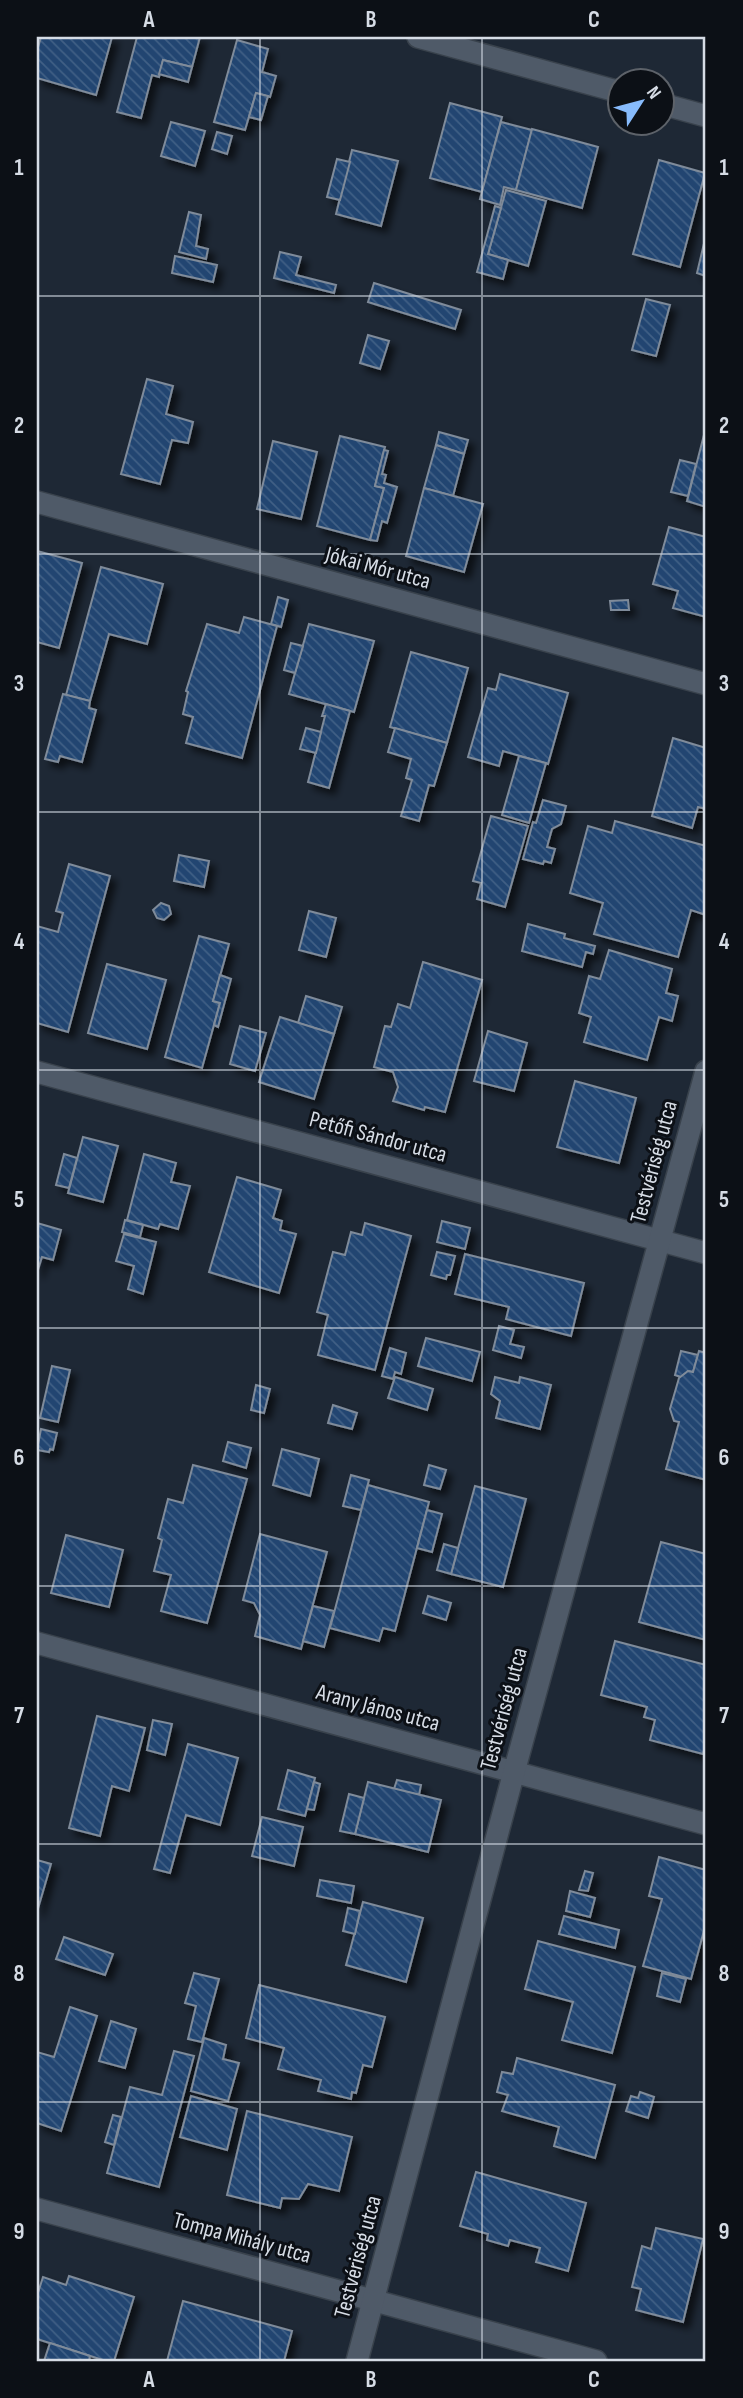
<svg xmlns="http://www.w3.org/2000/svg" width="743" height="2398" font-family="'Sofia Sans Condensed',sans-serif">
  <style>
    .building { fill: url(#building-back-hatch); stroke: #7f8b9a; stroke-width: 2; filter: url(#shadow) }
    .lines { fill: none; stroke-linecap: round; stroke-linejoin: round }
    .street-casing { stroke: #39424c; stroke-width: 24 }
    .street { stroke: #4f5a68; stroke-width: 21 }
    .grid { fill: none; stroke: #d6dce5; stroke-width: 2; stroke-opacity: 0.55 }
    .labels { text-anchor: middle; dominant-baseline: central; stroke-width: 6; stroke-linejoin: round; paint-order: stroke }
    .street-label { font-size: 23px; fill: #d6dce5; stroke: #0c1016 }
    .neatline { fill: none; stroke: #d6dce5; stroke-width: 2.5 }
    .grid-label { font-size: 23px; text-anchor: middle; font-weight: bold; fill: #d6dce5 }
  </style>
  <defs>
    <pattern id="building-back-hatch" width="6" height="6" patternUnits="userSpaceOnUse" patternTransform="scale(1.75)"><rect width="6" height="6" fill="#214571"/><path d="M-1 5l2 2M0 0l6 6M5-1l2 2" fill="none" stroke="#405f85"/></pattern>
    <filter id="shadow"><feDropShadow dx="6" dy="6" stdDeviation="3.5" flood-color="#0009"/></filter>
  </defs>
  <rect width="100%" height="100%" fill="#1e2835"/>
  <g class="building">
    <polygon points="41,37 112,37 96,95 37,78 37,51"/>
    <polygon points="137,37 200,37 192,67 163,60 159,77 152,75 141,118 117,112"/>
    <polygon points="237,40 268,49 262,72 276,76 270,97 256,93 245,130 214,122"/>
    <polygon points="163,60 192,67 188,82 159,74"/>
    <polygon points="256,93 268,96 261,120 249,117"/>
    <polygon points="450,103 502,117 482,192 430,178"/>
    <polygon points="171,122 205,131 195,166 161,156"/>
    <polygon points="501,122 532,130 516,190 504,187 500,205 480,199"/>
    <polygon points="532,129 598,147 582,208 516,190"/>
    <polygon points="217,132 232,136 227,154 212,149"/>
    <polygon points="352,150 398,161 381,226 336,214"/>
    <polygon points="337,159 350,162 340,200 327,197"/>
    <polygon points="659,160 705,173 680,267 633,254"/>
    <polygon points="506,190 546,201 528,266 488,254"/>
    <polygon points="495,206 501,208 488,254 508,260 503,279 477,272"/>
    <polygon points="189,212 201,215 196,246 208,249 206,259 179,252"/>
    <polygon points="706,235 706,276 697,273"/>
    <polygon points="280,252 301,257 296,275 336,285 334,293 274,278"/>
    <polygon points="175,256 217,265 213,282 172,273"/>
    <polygon points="374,283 461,310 455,329 368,302"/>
    <polygon points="646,299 670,305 656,356 632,350"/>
    <polygon points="368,335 389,341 380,369 360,363"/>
    <polygon points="147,379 173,386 166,414 193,422 188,443 172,440 160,484 121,474"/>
    <polygon points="706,427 706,507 687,501"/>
    <polygon points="439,432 468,440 464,454 436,445"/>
    <polygon points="340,436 385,447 375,486 384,488 370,540 317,526"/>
    <polygon points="273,441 317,452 301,519 257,509"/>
    <polygon points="436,445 464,454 453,496 424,488"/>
    <polygon points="384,450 388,451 382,474 386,475 384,483 397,487 387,523 382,521 377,541 370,540 384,488 375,486"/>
    <polygon points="680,460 696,464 688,496 671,492"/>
    <polygon points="424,488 483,504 464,572 406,556"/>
    <polygon points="669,527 706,537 706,617 673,608 678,591 653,584"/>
    <polygon points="37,551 82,563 59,648 37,642"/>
    <polygon points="101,567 163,584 147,644 109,634 90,701 66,695"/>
    <polygon points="278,597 288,600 281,627 271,624"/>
    <polygon points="628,600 629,610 611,610 610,601"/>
    <polygon points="244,617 277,626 242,758 186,743 193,717 183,714 188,692 186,691 207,624 239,633"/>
    <polygon points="309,624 374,641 354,712 289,694"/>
    <polygon points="291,643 303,646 295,673 284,670"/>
    <polygon points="411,652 468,668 447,743 390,727"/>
    <polygon points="500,674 568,693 548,764 503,751 499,766 468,757 488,688 496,690"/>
    <polygon points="63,694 90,701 89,708 96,710 82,762 60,756 58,762 45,759"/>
    <polygon points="326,704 350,711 329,788 308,782 325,716 322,716"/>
    <polygon points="306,728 321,732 316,753 300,749"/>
    <polygon points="395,728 447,743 434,786 429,785 419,821 401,816 412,780 406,778 411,759 388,752"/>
    <polygon points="673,738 706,748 706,809 698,807 692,828 652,816"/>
    <polygon points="519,756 546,763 529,823 502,815"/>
    <polygon points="543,800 566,806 561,824 552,829 547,847 555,849 551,863 544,861 543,864 523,859 533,822 536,823"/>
    <polygon points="491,816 528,826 505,907 477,899 481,883 473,881"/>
    <polygon points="615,821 706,846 704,854 706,855 706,915 691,910 678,957 594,934 603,903 570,893 588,826 612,833"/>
    <polygon points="179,855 209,861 204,887 174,881"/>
    <polygon points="69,864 110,876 68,1032 37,1023 37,926 58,932 63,913 56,911"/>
    <polygon points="161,903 169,906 171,914 164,920 157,918 153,910"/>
    <polygon points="309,911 336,918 326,957 299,950"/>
    <polygon points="528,924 565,934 564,938 595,946 593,954 586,952 582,967 522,951"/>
    <polygon points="199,936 229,944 213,1001 220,1003 202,1068 165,1057"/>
    <polygon points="609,950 672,969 666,993 678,996 672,1021 659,1017 647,1060 584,1042 591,1017 579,1013 589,976 600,979"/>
    <polygon points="423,962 482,980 445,1112 425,1107 424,1110 393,1101 398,1087 393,1072 374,1067 385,1026 391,1027 398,1004 410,1008"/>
    <polygon points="107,964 166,980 147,1049 88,1033"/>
    <polygon points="220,975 231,979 218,1027 214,1025 220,1003 213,1001"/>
    <polygon points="306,996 342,1007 334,1034 298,1023"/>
    <polygon points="280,1017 334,1034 314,1099 259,1082"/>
    <polygon points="240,1026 266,1033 255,1071 230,1064"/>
    <polygon points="488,1031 527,1043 514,1091 474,1081"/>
    <polygon points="575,1081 636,1098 619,1163 557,1147"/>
    <polygon points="83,1137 118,1146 103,1202 68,1193"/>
    <polygon points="64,1154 77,1158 69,1188 56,1185"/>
    <polygon points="144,1154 176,1163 171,1182 190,1186 178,1229 160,1224 158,1229 127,1220"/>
    <polygon points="237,1177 281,1190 273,1218 282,1221 280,1230 296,1234 279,1293 209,1272"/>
    <polygon points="125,1220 143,1225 140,1237 122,1232"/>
    <polygon points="442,1221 470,1228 465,1249 437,1242"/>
    <polygon points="37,1223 61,1230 53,1260 42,1257 37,1273"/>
    <polygon points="365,1223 411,1236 375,1370 318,1355 328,1315 317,1312 333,1252 345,1255 351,1232 362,1235"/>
    <polygon points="124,1234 156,1242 143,1294 128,1289 134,1266 116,1261"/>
    <polygon points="437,1252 455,1256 450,1275 447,1275 446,1279 431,1275"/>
    <polygon points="465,1254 584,1283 571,1336 506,1319 509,1307 455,1294"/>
    <polygon points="499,1326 514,1330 510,1344 524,1347 521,1358 493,1350"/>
    <polygon points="426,1338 480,1352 472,1381 418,1366"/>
    <polygon points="390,1348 406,1353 401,1374 395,1372 393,1379 382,1376"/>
    <polygon points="681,1351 698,1355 693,1372 688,1371 681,1377 675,1375"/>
    <polygon points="699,1351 706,1353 706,1480 666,1469 679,1422 674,1421 670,1409 679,1378 688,1371 693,1372"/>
    <polygon points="52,1366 70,1370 58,1422 40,1418"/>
    <polygon points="395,1377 433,1389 427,1410 388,1398"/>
    <polygon points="495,1377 519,1383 520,1377 551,1385 540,1429 496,1418 500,1401 491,1394"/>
    <polygon points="256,1385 270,1389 264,1413 251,1410"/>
    <polygon points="333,1405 357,1413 352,1429 328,1423"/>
    <polygon points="41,1429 57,1433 53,1450 50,1449 49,1452 37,1450"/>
    <polygon points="228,1442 251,1448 246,1468 223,1461"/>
    <polygon points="282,1449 319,1459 310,1496 273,1485"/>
    <polygon points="193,1465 247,1479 207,1623 161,1611 171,1575 154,1571 162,1540 158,1538 168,1499 183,1503"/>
    <polygon points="429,1465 446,1470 440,1489 424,1485"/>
    <polygon points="351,1475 369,1480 361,1510 343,1506"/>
    <polygon points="368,1485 429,1502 395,1631 383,1628 379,1641 330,1628"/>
    <polygon points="475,1486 526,1499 503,1587 451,1574"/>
    <polygon points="427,1510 442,1514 432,1552 417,1548"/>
    <polygon points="260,1534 327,1552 301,1649 255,1636 260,1615 254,1603 243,1600"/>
    <polygon points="66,1535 123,1550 109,1607 51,1593"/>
    <polygon points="661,1542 706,1554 706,1640 639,1622"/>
    <polygon points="444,1544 458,1548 451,1574 437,1570"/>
    <polygon points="428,1596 451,1603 446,1620 423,1613"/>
    <polygon points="313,1606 334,1611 324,1647 303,1641"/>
    <polygon points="615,1641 706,1665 706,1742 703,1754 650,1740 655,1720 644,1717 647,1707 601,1695"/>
    <polygon points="97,1716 145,1728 129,1791 112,1786 100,1836 69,1828"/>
    <polygon points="153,1720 172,1724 165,1755 147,1750"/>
    <polygon points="188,1744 238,1758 220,1825 186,1815 170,1873 154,1869"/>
    <polygon points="288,1770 315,1778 305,1816 278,1809"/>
    <polygon points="397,1780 421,1785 419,1795 394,1789"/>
    <polygon points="314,1782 320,1784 314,1810 307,1809"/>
    <polygon points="368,1782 441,1800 428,1852 355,1834"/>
    <polygon points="349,1794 364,1798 355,1834 340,1831"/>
    <polygon points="262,1817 303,1827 294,1866 252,1856"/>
    <polygon points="659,1857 706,1870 706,1923 691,1979 643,1966 662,1899 649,1896"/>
    <polygon points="37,1860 51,1864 37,1912"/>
    <polygon points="585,1871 593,1873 588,1891 579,1890"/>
    <polygon points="320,1880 354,1886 351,1903 317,1896"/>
    <polygon points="570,1891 595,1898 590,1917 566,1911"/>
    <polygon points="363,1902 423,1918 406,1982 346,1965"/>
    <polygon points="348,1908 360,1911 355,1934 343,1931"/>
    <polygon points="564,1916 619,1930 615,1948 559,1934"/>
    <polygon points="64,1937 113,1954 105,1975 56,1959"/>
    <polygon points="538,1941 635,1967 612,2053 562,2040 573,2002 525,1989"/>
    <polygon points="194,1973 219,1979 202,2042 188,2039 196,2006 185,2003"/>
    <polygon points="662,1973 686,1979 680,2002 657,1996"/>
    <polygon points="259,1985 385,2017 372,2067 363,2065 356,2093 352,2092 351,2099 318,2091 321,2080 278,2069 284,2048 246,2038"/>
    <polygon points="70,2007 97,2016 61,2131 37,2123 37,2052 54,2057"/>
    <polygon points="111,2021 136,2029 125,2068 99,2061"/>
    <polygon points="204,2038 226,2045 223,2059 239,2063 228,2101 191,2091"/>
    <polygon points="174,2051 194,2056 159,2187 107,2173 130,2087 162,2095"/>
    <polygon points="517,2058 615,2085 595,2158 554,2146 559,2127 502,2111 508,2095 497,2092 502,2072 513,2074"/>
    <polygon points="640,2092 654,2097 648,2118 626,2111 631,2096 638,2098"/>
    <polygon points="191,2096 237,2109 227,2150 180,2137"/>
    <polygon points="247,2111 352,2137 339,2191 308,2184 299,2199 282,2198 280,2208 227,2195"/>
    <polygon points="113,2115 121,2117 114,2145 105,2142"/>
    <polygon points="476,2172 586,2203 568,2271 536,2262 540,2248 510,2240 508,2246 487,2240 488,2234 460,2226"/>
    <polygon points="656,2228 703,2239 683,2322 636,2310 641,2289 632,2287 642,2246 651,2249"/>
    <polygon points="69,2276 134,2297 114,2361 106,2361 37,2339 37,2296 43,2277 66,2285"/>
    <polygon points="183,2301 292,2331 284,2361 167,2361"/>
    <polygon points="50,2343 90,2356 89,2361 44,2361"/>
  </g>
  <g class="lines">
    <g class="street-casing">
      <g id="street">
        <polyline points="418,37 620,92"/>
        <polyline points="662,104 706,116"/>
        <polyline points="37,502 706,684"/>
        <polyline points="37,1072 706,1253"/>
        <polyline points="37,1643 706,1824"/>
        <polyline points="37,2209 596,2361"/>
        <polyline points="357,2361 514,1772 706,1071"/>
      </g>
    </g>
    <use href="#street" class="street"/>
  </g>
  <path class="grid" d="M 260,37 L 260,2361M 482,37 L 482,2361M 37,296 L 706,296M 37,554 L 706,554M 37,812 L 706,812M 37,1070 L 706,1070M 37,1328 L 706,1328M 37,1586 L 706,1586M 37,1844 L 706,1844M 37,2102 L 706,2102"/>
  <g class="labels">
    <g class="street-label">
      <text transform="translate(378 568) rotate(15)">Jókai Mór utca</text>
      <text transform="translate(378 1137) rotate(15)">Petőfi Sándor utca</text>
      <text transform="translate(654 1162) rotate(-75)">Testvériség utca</text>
      <text transform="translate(378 1708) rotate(15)">Arany János utca</text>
      <text transform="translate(504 1709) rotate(-75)">Testvériség utca</text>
      <text transform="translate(242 2238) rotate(15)">Tompa Mihály utca</text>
      <text transform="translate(358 2257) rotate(-75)">Testvériség utca</text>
    </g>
  </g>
  <rect width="743" height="2398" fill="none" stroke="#0c1016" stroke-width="77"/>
  <g transform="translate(641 102) rotate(54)"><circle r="33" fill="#0c1016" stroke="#5d6269" stroke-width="2"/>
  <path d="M0-5L12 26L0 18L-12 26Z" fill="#87bbfc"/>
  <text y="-10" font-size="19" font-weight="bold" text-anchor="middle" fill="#d6dce5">N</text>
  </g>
  <rect x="38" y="38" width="666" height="2322" class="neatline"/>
  <g class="grid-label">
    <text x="149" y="27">A</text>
    <text x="371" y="27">B</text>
    <text x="594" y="27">C</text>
    <text x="19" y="175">1</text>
    <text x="724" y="175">1</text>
    <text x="19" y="433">2</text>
    <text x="724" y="433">2</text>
    <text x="19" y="691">3</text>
    <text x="724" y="691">3</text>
    <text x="19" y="949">4</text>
    <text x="724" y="949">4</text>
    <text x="19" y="1207">5</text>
    <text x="724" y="1207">5</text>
    <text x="19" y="1465">6</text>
    <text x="724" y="1465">6</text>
    <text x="19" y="1723">7</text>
    <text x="724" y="1723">7</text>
    <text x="19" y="1981">8</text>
    <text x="724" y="1981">8</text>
    <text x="19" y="2239">9</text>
    <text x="724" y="2239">9</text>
    <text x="149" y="2387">A</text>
    <text x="371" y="2387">B</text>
    <text x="594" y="2387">C</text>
  </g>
</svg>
